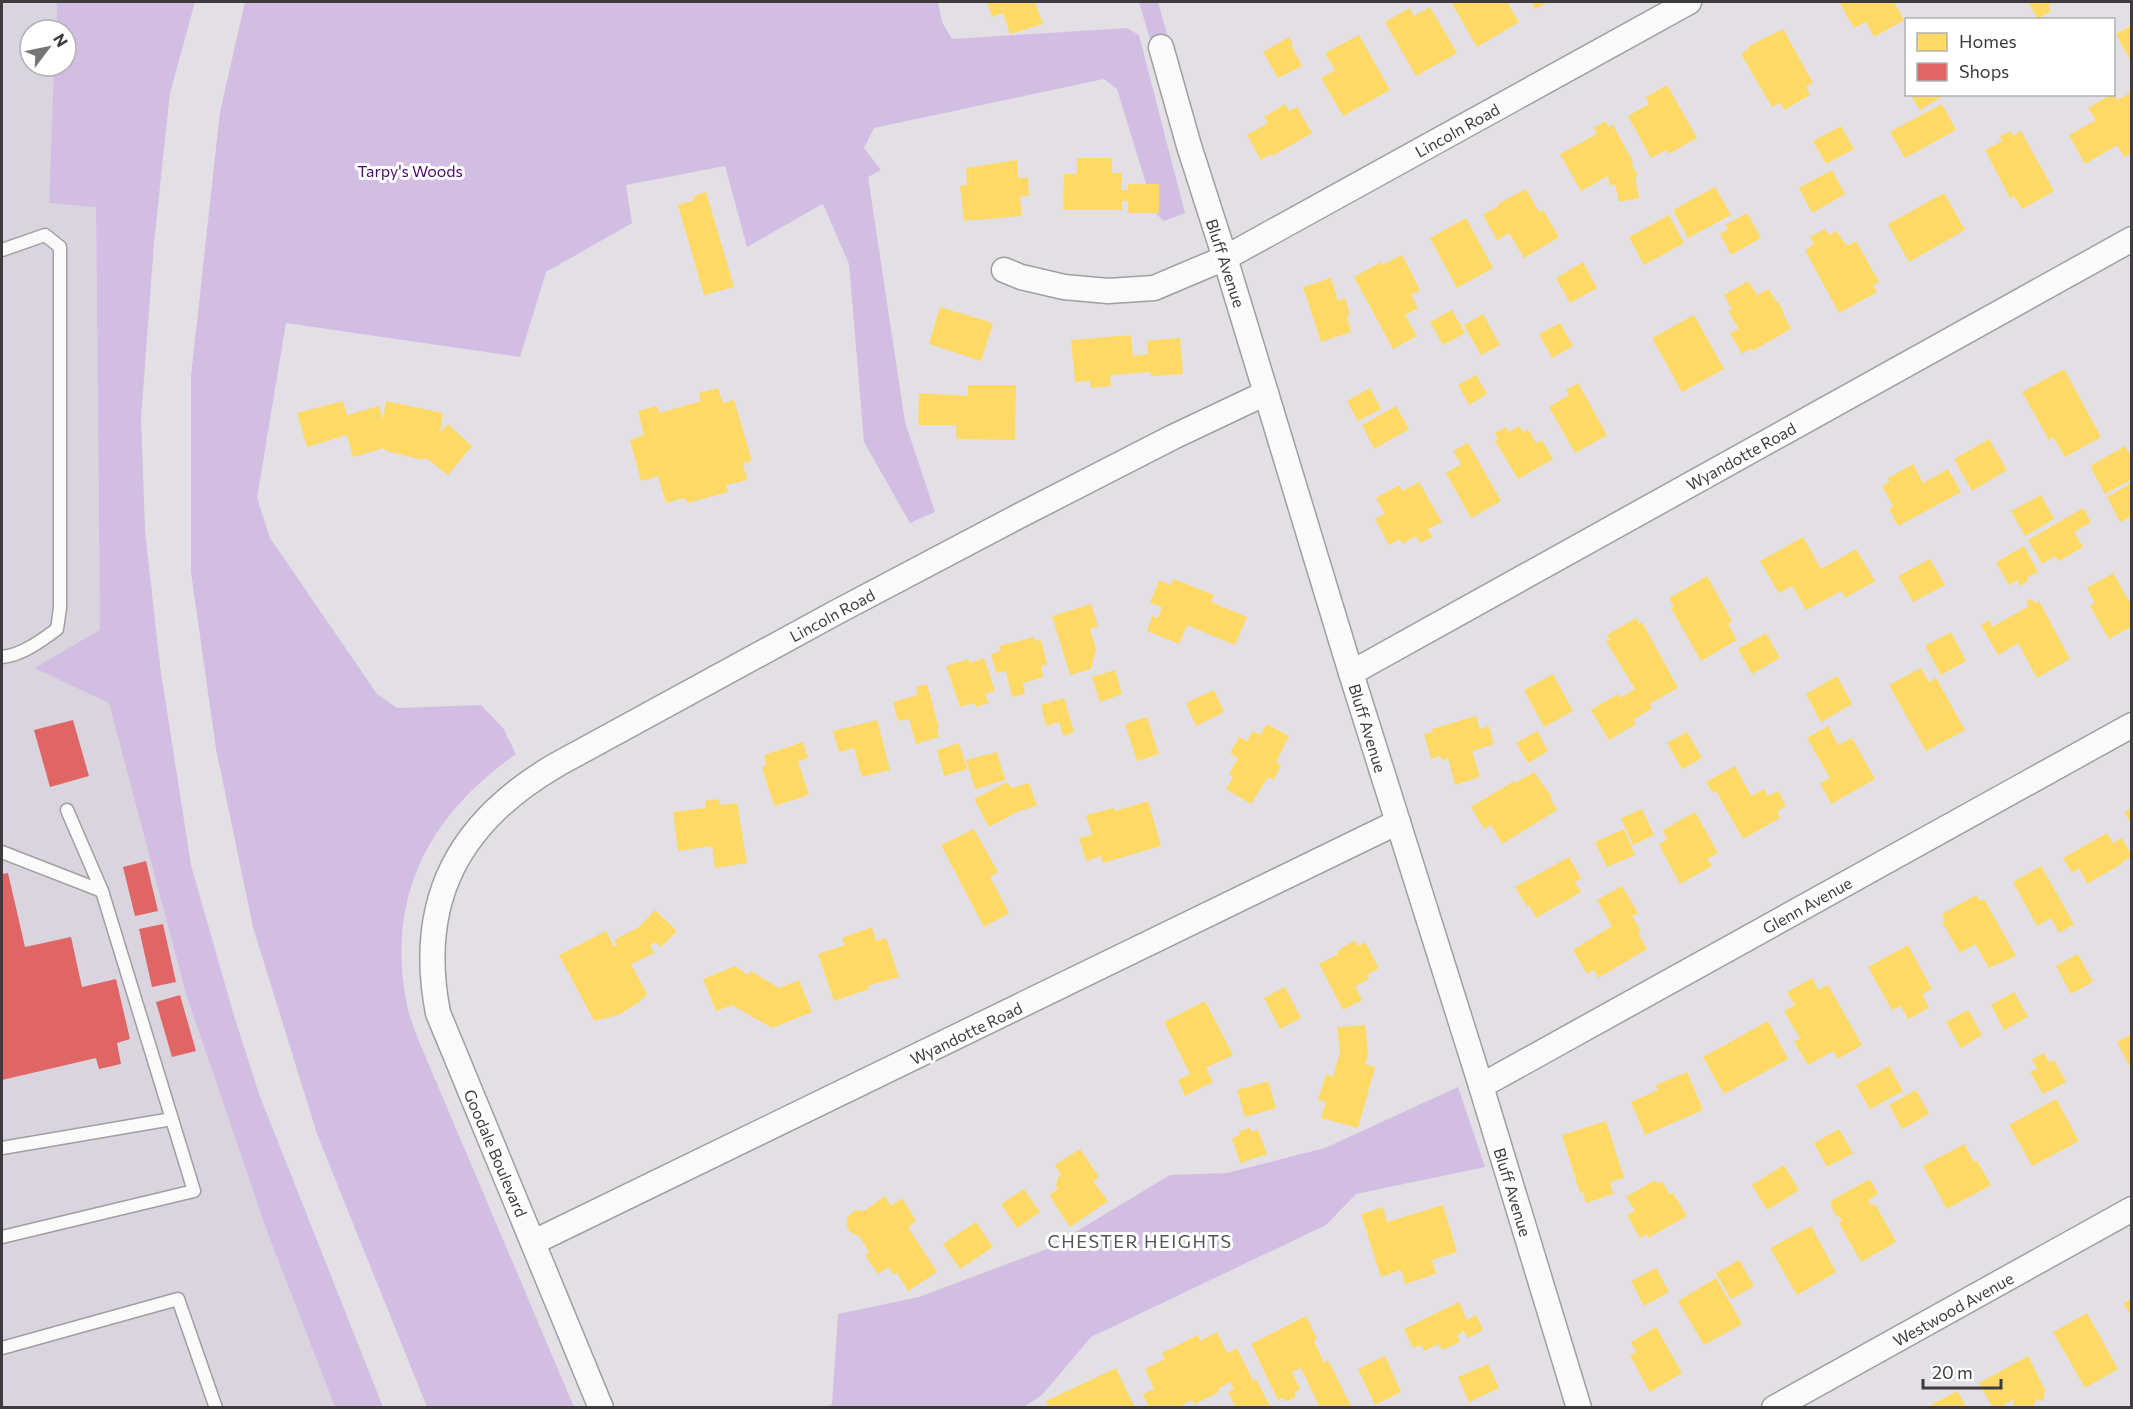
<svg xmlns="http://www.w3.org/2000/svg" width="2133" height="1409" font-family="Commissioner,sans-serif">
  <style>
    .built { fill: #d9d4de }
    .green { fill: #d2bee2 }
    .homes { fill: #ffd966 }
    .shops { fill: #e06666 }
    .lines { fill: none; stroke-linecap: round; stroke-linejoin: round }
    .service-casing { stroke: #a09ea1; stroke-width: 15 }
    .minor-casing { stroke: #a09ea1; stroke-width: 27 }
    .service { stroke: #fbfafb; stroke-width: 12 }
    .minor { stroke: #fbfafb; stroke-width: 24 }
    .labels { text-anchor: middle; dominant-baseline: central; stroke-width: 6; stroke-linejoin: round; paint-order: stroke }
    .street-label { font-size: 16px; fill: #3d3b3e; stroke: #fff }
    .park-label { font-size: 16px; fill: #4c096e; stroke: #fff }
    .neighbourhood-label { font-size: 18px; letter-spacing: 1.5px; fill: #555258; stroke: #fff }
  </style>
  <rect width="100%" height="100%" fill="#e2e0e4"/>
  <polygon class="built" points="2,2 57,2 56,30 30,30 30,66 54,66 49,202 96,206 100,631 34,668 109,702 186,994 268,1234 335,1407 2,1408"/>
  <g class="green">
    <polygon points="57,2 195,2 170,93 154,243 141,419 145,531 160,666 191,865 233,1012 259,1094 383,1407 335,1407 268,1234 186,994 109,703 34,668 100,630 96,207 49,203 54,66 66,66 66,30 56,30"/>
    <path d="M 245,2 L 938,2 L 942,22 L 952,39 L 1127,28 L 1139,35 L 1185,213 L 1164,221 L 1155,213 L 1117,89 L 1104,79 L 874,128 L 864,148 L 881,170 L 868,177 L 905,422 L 935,512 L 910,523 L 864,442 L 849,264 L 824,206 L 822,204 L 747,247 L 725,166 L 626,185 L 632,223 L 546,272 L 520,357 L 286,323 L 257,498 L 270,538 L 377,694 L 397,708 L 481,705 L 503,728 L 516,754 C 430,815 387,893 406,1000 C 408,1013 414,1027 418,1039 L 574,1407 L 427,1407 L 317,1134 L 253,927 L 216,749 L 191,572 L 191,376 L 220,112 Z"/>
    <polygon points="1139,2 1158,2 1170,44 1153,49"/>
    <polygon points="1458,1087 1485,1167 1356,1194 1326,1225 1091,1337 1042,1395 1024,1407 826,1407 832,1404 838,1314 919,1297 1047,1249 1170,1175 1227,1173 1325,1148"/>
  </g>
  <g class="homes">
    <polygon points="987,2 1035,2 1043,24 1010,34 1003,13 992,17"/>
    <polygon points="1451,2 1507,2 1519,22 1477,47"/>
    <polygon points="1531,2 1549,2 1535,9"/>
    <polygon points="1839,2 1894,2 1904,20 1874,37 1866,22 1854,28"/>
    <polygon points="2028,2 2055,2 2048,5 2051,11 2038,19"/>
    <polygon points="1430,7 1457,53 1416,76 1385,22 1409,8 1414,16"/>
    <polygon points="2132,25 2132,56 2129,58 2116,34"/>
    <polygon points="1783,29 1813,83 1806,87 1810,95 1784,110 1780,103 1772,107 1741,54 1748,49 1749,46"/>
    <polygon points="1359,35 1390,90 1343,116 1321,78 1335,70 1325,53"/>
    <polygon points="1289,37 1293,44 1291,45 1302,66 1278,78 1263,52"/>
    <polygon points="1667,85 1697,138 1668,154 1666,150 1651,158 1628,116 1649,104 1646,97"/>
    <polygon points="2130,93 2132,153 2124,157 2117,145 2085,164 2069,135 2096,120 2088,108 2112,94 2114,94 2117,100"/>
    <polygon points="1910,94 1946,94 1920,110"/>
    <polygon points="1285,104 1289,111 1297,107 1312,133 1272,156 1271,154 1261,160 1247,135 1268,123 1264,117"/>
    <polygon points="1942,104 1956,130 1905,158 1890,132"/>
    <polygon points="1605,121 1609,127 1613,125 1633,162 1631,163 1638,176 1635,178 1639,198 1619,202 1615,184 1610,186 1608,176 1581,191 1560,154 1597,134 1594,128"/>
    <polygon points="1841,126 1854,149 1826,164 1813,141"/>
    <polygon points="2011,131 2013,136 2021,131 2054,191 2022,209 2014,196 2010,198 1985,150 2002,141 2000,136"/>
    <polygon points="1077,158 1112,158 1112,173 1122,173 1121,190 1128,190 1128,184 1159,184 1159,213 1128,213 1128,201 1122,201 1122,210 1063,210 1064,174 1077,174"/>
    <polygon points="1017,160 1018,178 1028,177 1029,196 1020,196 1022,216 964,221 960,186 967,185 966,168"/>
    <polygon points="1832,170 1845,194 1812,213 1799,188"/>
    <polygon points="1715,187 1731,215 1688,238 1673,210"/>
    <polygon points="1526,189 1539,212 1543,210 1559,237 1524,258 1509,233 1497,240 1483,215 1498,206 1498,204"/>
    <polygon points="706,192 734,287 704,295 678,205 695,200 693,196"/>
    <polygon points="1944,193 1965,230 1909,262 1888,224"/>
    <polygon points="1747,213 1761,238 1731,255 1720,234 1728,229 1725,225"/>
    <polygon points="1669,215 1684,243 1644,265 1629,237"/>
    <polygon points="1466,218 1493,268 1457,288 1430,238"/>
    <polygon points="1825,229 1829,235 1836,231 1847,246 1856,241 1879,282 1873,285 1877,292 1839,313 1805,250 1814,244 1810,237"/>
    <polygon points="1402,255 1420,290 1411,295 1418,308 1405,315 1417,336 1393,349 1354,277 1381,262 1382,265"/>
    <polygon points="1583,262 1597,288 1570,303 1556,278"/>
    <polygon points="1331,278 1338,301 1345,298 1350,315 1347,316 1351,332 1321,342 1303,287"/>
    <polygon points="1748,281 1757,295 1769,289 1776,302 1778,301 1784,313 1783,314 1791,329 1752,351 1751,348 1742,354 1730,333 1739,329 1728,311 1732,309 1724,295"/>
    <polygon points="940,307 993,323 981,361 929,344"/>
    <polygon points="1452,310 1465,333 1443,345 1430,322"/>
    <polygon points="1483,314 1500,345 1481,355 1464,325"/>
    <polygon points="1694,315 1724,369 1682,392 1652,338"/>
    <polygon points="1560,323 1573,346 1552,358 1539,334"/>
    <polygon points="1131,335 1133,356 1148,354 1147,341 1180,338 1183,374 1151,376 1151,372 1110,375 1111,386 1091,388 1090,381 1075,382 1071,340"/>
    <polygon points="2064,369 2101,437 2065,457 2053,437 2049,440 2022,392"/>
    <polygon points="1476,375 1487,394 1469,405 1458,385"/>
    <polygon points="1578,383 1607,435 1575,453 1549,407 1569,395 1566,390"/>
    <polygon points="968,385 1016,385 1015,440 956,439 956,425 918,425 919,393 968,396"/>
    <polygon points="718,388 723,403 734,400 752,461 743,463 747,480 726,485 728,492 687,503 685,498 666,503 658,476 641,481 630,440 644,435 638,411 657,406 659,413 701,401 699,393"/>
    <polygon points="1370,388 1381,409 1358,421 1347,401"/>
    <polygon points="343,401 347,415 379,406 383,420 386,401 443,413 440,433 448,424 472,446 448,475 426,458 423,460 386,451 384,448 353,457 347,435 307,447 297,413"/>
    <polygon points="1396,406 1409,429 1374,449 1362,425"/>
    <polygon points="1519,426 1523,432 1528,429 1536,443 1542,440 1553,459 1518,479 1495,441 1498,439 1495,433 1506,427 1509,432"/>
    <polygon points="1989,439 2007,470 1972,491 1954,459"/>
    <polygon points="1468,443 1501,501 1471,518 1446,473 1461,464 1453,451"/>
    <polygon points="2125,446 2132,458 2132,479 2105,494 2090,466"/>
    <polygon points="1913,464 1923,483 1948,469 1961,492 1898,526 1889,509 1893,506 1882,486 1890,481 1888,478"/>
    <polygon points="1419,482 1442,522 1428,529 1432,537 1420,543 1416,536 1402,544 1400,539 1389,545 1375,519 1385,514 1376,498 1399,485 1402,491"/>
    <polygon points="2132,483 2132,516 2120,522 2107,497"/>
    <polygon points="2041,495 2054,519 2025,536 2011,511"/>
    <polygon points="2083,508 2091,522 2074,532 2083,547 2059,561 2055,556 2042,564 2028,540"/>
    <polygon points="1803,537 1821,569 1856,549 1875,581 1845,598 1841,591 1806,610 1792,586 1779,593 1760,561"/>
    <polygon points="2024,546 2038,572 2027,577 2028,581 2020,586 2017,580 2009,585 1996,562"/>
    <polygon points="1930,559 1945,585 1913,602 1898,576"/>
    <polygon points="2113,573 2130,603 2132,602 2132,626 2109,639 2090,606 2095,603 2087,588"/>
    <polygon points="1707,576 1732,621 1728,624 1737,640 1701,661 1671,608 1674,607 1669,598"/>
    <polygon points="1174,579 1214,595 1211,602 1247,617 1235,645 1187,625 1179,644 1147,631 1152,616 1158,618 1162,607 1150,603 1159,580 1171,585"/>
    <polygon points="2031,599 2036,603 2039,601 2070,659 2037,678 2018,643 1998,655 1981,625 1989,620 1992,627 2029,606 2026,601"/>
    <polygon points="1091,604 1098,626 1090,629 1096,649 1091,669 1070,675 1052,616"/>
    <polygon points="1636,618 1639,624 1642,622 1678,688 1649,704 1652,708 1633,720 1636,724 1609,740 1591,710 1618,694 1620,698 1635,689 1606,641 1610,640 1607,635"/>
    <polygon points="1951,632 1966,661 1941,675 1925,646"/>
    <polygon points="1766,633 1780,658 1752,674 1738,649"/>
    <polygon points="1034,637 1035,641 1041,640 1047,664 1041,666 1043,677 1023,683 1025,694 1012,697 1006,671 996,673 991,654 1001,651 999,646"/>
    <polygon points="984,658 995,691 985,694 989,703 976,707 975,703 960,707 946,666 969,659 970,663"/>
    <polygon points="1921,668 1929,682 1936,678 1965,730 1926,751 1889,685"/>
    <polygon points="1115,670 1122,694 1100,702 1092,677"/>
    <polygon points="1553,674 1573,711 1544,727 1524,690"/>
    <polygon points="1837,676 1852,704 1821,722 1806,694"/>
    <polygon points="927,684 939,728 937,729 939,737 916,744 909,719 898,721 893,702 918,695 916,687"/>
    <polygon points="1214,690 1224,712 1196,726 1186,703"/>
    <polygon points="1064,698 1074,732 1063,736 1059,722 1046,726 1041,705"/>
    <polygon points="1476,716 1480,729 1489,726 1494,744 1472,751 1480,777 1455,785 1448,758 1442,760 1440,756 1431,759 1424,734 1433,732 1432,729"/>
    <polygon points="1147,717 1159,754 1137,761 1125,724"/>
    <polygon points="877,720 890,770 862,777 854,748 839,752 833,731"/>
    <polygon points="1267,724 1289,736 1276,762 1281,765 1274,780 1268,777 1251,804 1226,789 1233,777 1229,774 1238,758 1230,753 1239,737 1247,741 1253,731 1260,735"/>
    <polygon points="1828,726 1838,745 1852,738 1875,779 1831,804 1820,783 1830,778 1807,738"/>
    <polygon points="1537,731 1548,751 1528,763 1516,743"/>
    <polygon points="1687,732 1702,758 1682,769 1667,743"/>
    <polygon points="803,742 808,758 798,761 809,795 774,806 762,767 766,766 764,755"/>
    <polygon points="959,743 967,769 944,776 937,750"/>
    <polygon points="997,752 1005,780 975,789 966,760"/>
    <polygon points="1735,766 1751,796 1764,789 1768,796 1778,791 1786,806 1777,811 1780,818 1743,839 1716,791 1713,793 1706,782"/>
    <polygon points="1534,772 1552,797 1550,798 1557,810 1502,844 1491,825 1484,829 1471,807 1514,781 1515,783"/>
    <polygon points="1007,782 1011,788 1029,783 1037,806 1019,811 989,827 974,799"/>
    <polygon points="719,799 720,805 737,803 747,863 715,868 712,846 678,851 673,812 706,808 705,801"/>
    <polygon points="1148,801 1161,846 1103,863 1101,856 1086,861 1079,838 1092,835 1086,815 1114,808 1115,811"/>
    <polygon points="2132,808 2132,825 2124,812"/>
    <polygon points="1642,809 1654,835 1633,845 1621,818"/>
    <polygon points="1695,812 1718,853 1707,859 1712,866 1680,884 1659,845 1667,839 1663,830"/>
    <polygon points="974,829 998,872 990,877 1009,913 984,927 941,845"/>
    <polygon points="1624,829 1635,855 1607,867 1595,842"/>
    <polygon points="2107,833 2113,843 2122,838 2132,856 2122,862 2123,863 2087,884 2079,868 2072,873 2063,858"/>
    <polygon points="1569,857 1581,878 1575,882 1581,892 1536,918 1529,905 1527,907 1515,887"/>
    <polygon points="2041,866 2074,924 2059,933 2051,918 2037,926 2013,882"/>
    <polygon points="1622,886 1638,913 1632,916 1641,931 1638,933 1647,949 1598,978 1594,970 1587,974 1573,950 1612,926 1597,900"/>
    <polygon points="1976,895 1980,901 1984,899 2016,956 1989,968 1975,944 1960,953 1942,922 1945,920 1942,914"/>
    <polygon points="655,910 677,931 661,947 655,942 650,946 654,953 631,964 647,994 638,1003 618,1015 594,1021 559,955 606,931 614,947 617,945 614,940 639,927"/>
    <polygon points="872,927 876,941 886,938 899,977 867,986 869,989 834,1001 818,954 845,945 842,938"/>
    <polygon points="1355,940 1358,946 1365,942 1379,968 1367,975 1369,979 1355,986 1362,1000 1343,1010 1319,964 1338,954 1337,951"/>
    <polygon points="1908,945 1932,989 1922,994 1929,1008 1908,1019 1901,1006 1892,1010 1868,967"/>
    <polygon points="2078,954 2093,982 2071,994 2056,966"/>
    <polygon points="735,966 748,975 751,971 779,988 799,980 812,1012 772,1028 732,1005 716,1011 703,979"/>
    <polygon points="1812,978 1818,990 1828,985 1862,1045 1838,1059 1833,1051 1808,1065 1794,1042 1800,1038 1784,1011 1795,1005 1787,992"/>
    <polygon points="1285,987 1301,1018 1280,1029 1264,998"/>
    <polygon points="2014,992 2028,1017 2004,1030 1991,1005"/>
    <polygon points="1205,1001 1233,1055 1206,1068 1213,1082 1185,1096 1178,1080 1190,1074 1164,1022"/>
    <polygon points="1968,1010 1982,1035 1961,1048 1946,1022"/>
    <polygon points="1768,1021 1788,1059 1724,1094 1703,1057"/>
    <polygon points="1365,1025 1368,1054 1365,1064 1375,1067 1358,1128 1321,1118 1326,1102 1318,1100 1326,1074 1333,1077 1340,1052 1337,1027"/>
    <polygon points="2132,1034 2132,1064 2129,1065 2117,1042"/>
    <polygon points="2044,1053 2049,1062 2054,1060 2066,1082 2043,1094 2030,1072 2037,1069 2032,1059"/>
    <polygon points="1889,1066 1903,1091 1870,1109 1856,1085"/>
    <polygon points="1687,1072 1703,1110 1645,1135 1631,1102 1658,1090 1656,1085"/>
    <polygon points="1268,1081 1276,1108 1245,1117 1237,1090"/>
    <polygon points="1916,1090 1929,1114 1902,1129 1889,1105"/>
    <polygon points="2056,1099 2079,1141 2032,1166 2009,1125"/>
    <polygon points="1606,1121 1624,1178 1610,1182 1613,1194 1586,1203 1583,1192 1580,1193 1562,1135"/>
    <polygon points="1250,1128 1251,1132 1258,1130 1267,1154 1240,1163 1232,1138 1240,1135 1239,1131"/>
    <polygon points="1839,1129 1853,1153 1827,1167 1814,1143"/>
    <polygon points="1964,1144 1974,1162 1977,1161 1991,1185 1947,1209 1923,1166"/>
    <polygon points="1080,1149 1099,1177 1093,1181 1108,1201 1070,1227 1049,1195 1058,1189 1056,1186 1058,1177 1061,1175 1055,1165"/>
    <polygon points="1784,1165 1799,1190 1767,1210 1752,1185"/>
    <polygon points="1870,1179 1878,1194 1868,1200 1871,1206 1875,1204 1896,1242 1861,1262 1839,1223 1842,1221 1839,1216 1837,1217 1830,1204 1832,1203 1830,1201"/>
    <polygon points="1655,1180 1657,1184 1662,1181 1670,1195 1673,1193 1687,1216 1648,1238 1647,1234 1640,1238 1627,1215 1635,1211 1626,1197"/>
    <polygon points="1024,1189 1040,1212 1017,1228 1001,1204"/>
    <polygon points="885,1196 891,1206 902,1198 916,1221 908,1227 937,1272 908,1291 897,1273 894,1275 888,1267 878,1274 865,1255 869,1252 859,1236 850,1232 847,1227 847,1218 851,1213 857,1210 864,1211"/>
    <polygon points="1443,1205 1457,1252 1432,1260 1436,1274 1405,1284 1401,1270 1381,1277 1361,1214 1383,1207 1387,1222"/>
    <polygon points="976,1222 993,1247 960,1269 943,1244"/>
    <polygon points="1811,1226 1836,1272 1797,1295 1770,1248"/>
    <polygon points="1739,1260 1754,1286 1731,1299 1716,1273"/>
    <polygon points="1656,1268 1669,1292 1644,1306 1631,1281"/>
    <polygon points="1716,1278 1742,1324 1704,1345 1678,1301"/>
    <polygon points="2132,1299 2132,1317 2123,1303"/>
    <polygon points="1459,1302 1467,1320 1476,1315 1483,1330 1468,1338 1464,1331 1457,1335 1460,1342 1442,1350 1438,1344 1424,1351 1421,1345 1413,1348 1404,1329"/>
    <polygon points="2087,1313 2118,1369 2085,1388 2053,1332"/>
    <polygon points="1306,1316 1317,1339 1314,1341 1324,1363 1328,1360 1352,1408 1320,1408 1301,1368 1292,1372 1300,1389 1295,1392 1295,1397 1287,1401 1283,1398 1278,1400 1251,1344"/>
    <polygon points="1656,1327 1682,1373 1650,1392 1630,1356 1636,1352 1631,1342"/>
    <polygon points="1217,1332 1227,1353 1237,1348 1253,1381 1256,1379 1271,1408 1236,1408 1228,1392 1234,1389 1230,1382 1218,1389 1219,1392 1194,1404 1192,1400 1177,1408 1149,1408 1143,1394 1154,1389 1145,1369 1165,1359 1162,1353 1198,1335 1200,1341"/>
    <polygon points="1385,1356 1401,1392 1375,1405 1358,1369"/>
    <polygon points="2028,1356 2045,1390 2043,1401 2036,1399 2033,1408 2013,1408 2014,1399 1999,1408 1993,1408 1979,1383"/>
    <polygon points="1488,1364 1499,1388 1469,1402 1458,1377"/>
    <polygon points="1116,1368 1135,1408 1049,1408 1046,1401"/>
    <polygon points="1957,1391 1967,1408 1926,1408"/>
  </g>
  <g class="shops">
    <polygon points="73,720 89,776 50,787 34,730"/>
    <polygon points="146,861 158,911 135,916 123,867"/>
    <polygon points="8,873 25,947 71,937 82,987 116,979 130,1039 117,1043 121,1064 99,1069 96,1058 2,1080 2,874"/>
    <polygon points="163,924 176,982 152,987 139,929"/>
    <polygon points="180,995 196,1051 172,1057 156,1002"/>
  </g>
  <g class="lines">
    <g class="service-casing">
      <g id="service">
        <path d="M 2,250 L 45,235 L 60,247 L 60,608 L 57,629 C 41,641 22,655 2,657"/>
        <polyline points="67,810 102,891"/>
        <polyline points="2,852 102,891 194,1191 2,1237"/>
        <polyline points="2,1148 172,1119"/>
        <polyline points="2,1348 178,1299 216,1408"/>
      </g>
    </g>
    <g class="minor-casing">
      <g id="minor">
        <polyline points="1161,47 1189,146 1225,258 1351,673 1481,1086 1579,1408"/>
        <polyline points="1004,270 1021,277 1064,287 1108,291 1154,288 1225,258 1689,2"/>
        <polyline points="1351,673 2132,239"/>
        <polyline points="1481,1086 2132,725"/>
        <polyline points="534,1242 1398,822"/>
        <path d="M 601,1408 L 438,1013 C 416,900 459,821 558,764 L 835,613 L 1017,517 L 1173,437 L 1266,393"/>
        <polyline points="1774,1408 2132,1209"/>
      </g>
    </g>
    <use href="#service" class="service"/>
    <use href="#minor" class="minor"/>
  </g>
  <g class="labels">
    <g class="street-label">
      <text transform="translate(1457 130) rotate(-29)">Lincoln Road</text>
      <text transform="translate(1226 263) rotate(72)">Bluff Avenue</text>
      <text transform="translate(1741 456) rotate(-29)">Wyandotte Road</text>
      <text transform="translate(832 615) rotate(-28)">Lincoln Road</text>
      <text transform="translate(1368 728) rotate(73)">Bluff Avenue</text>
      <text transform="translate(1807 905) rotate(-29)">Glenn Avenue</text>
      <text transform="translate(966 1033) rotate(-26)">Wyandotte Road</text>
      <text transform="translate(496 1153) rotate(67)">Goodale Boulevard</text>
      <text transform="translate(1513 1192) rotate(73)">Bluff Avenue</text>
      <text transform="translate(1953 1309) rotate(-29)">Westwood Avenue</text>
    </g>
    <g class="park-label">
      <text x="410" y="170">Tarpy's Woods</text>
    </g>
    <g class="neighbourhood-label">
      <text x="1140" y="1241">CHESTER HEIGHTS</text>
    </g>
  </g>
  <rect width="2133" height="1409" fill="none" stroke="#3d3b3e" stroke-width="6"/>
  <rect x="1905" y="18" width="210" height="78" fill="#ffffff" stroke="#b1b1b2" stroke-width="1.5"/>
  <rect x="1917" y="33" width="30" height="18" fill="#ffd966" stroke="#b1b1b2" stroke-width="1.5"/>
  <text x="1959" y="48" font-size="18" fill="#3d3b3e">Homes</text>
  <rect x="1917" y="63" width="30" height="18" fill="#e06666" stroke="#b1b1b2" stroke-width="1.5"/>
  <text x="1959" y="78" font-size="18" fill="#3d3b3e">Shops</text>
  <g transform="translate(48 48) rotate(58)"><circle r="28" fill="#ffffff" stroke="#b1b1b2" stroke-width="1.5"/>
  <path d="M0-4.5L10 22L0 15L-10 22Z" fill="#777578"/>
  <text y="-9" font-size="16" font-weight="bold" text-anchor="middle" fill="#3d3b3e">N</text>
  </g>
  <path d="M1923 1379v9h78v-9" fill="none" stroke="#3d3b3e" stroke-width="3"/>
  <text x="1932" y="1379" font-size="18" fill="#3d3b3e" stroke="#ffffff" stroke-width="4.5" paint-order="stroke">20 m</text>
</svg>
